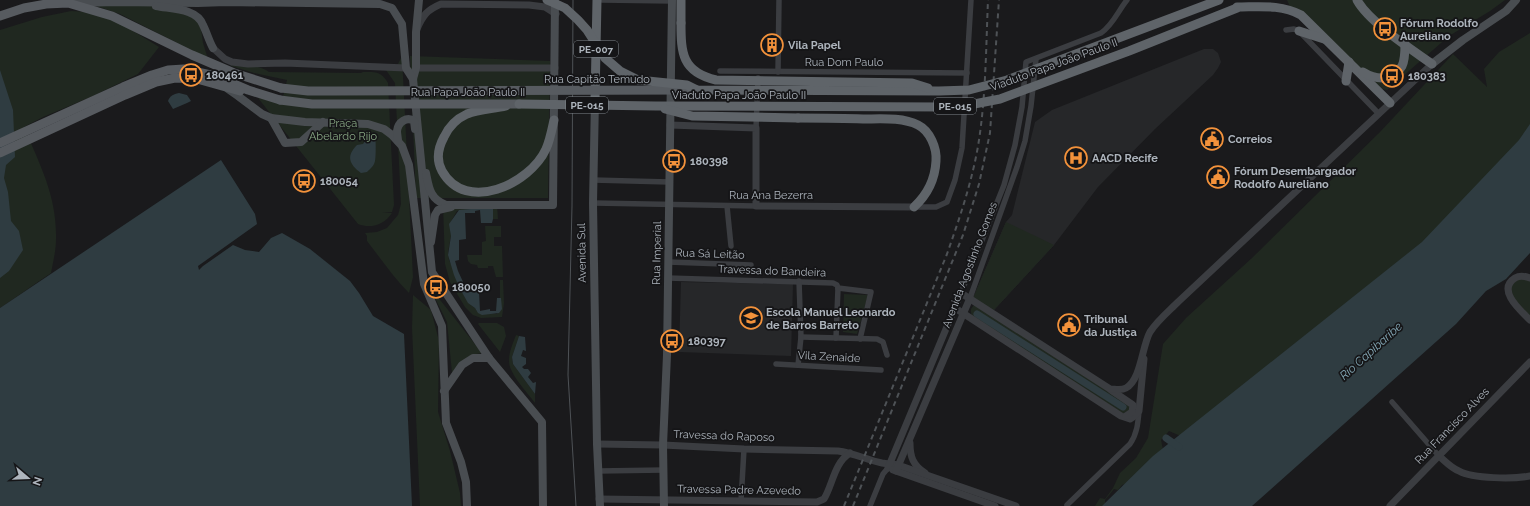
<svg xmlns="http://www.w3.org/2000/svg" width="1530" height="506" font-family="Raleway,sans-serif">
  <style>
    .built { fill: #262729 }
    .green { fill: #202820 }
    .water { fill: #2f3c41 }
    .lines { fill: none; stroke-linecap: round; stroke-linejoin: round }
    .canal { stroke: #2f3c41; stroke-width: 7 }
    .minor { stroke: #3b3d41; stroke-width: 5.5 }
    .tertiary { stroke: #3b3d41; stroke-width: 7 }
    .secondary { stroke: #494d51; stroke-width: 8 }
    .primary { stroke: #575b60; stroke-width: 9 }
    .trunk { stroke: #5f6469; stroke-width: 9 }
    .tram { stroke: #4e5256; stroke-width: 1 }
    .rail { stroke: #4e5256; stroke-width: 2; stroke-dasharray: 5 4; stroke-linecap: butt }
    .primary-bridge { stroke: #575b60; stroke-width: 9 }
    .trunk-bridge { stroke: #5f6469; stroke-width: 9 }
    .labels { text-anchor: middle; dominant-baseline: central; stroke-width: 3.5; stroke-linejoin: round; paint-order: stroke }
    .shield { fill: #151517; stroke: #7f848a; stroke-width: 1 }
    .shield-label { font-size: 10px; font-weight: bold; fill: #adb4bc }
    .poi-label { font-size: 11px; font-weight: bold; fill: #adb4bc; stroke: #151517; text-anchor: start }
    .street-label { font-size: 11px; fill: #adb4bc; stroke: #151517 }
    .park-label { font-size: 11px; fill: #88a784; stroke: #151517 }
    .water-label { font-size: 12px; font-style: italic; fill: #84a8b6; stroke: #151517 }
  </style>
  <rect width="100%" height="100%" fill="#1a1a1c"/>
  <g class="built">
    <polygon points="1204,49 1213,49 1218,53 1221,62 1218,68 1213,75 1155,129 1098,187 1054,245 994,310 973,298 1006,222 1012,215 1035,122 1052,110"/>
    <polygon points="681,282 793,284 791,356 679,352"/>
  </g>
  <g class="green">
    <polygon points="1287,0 1505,0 1490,11 1449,36 1387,90 1382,89 1308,21 1291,9"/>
    <polygon points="93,4 181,7 200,21 203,43 207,56 205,57 120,14 93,5"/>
    <path d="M 71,11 L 89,12 L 122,24 L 159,47 L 138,74 L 93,96 L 43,117 L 24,127 C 40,165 57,196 56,239 C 56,251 53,262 51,273 L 0,308 L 0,30 L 42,17 Z"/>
    <polygon points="1530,33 1530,134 1454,218 1183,437 1169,431 1161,440 1163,450 1129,483 1122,485 1118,490 1114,489 1105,500 1105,506 1095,506 1100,498 1105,499 1113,488 1120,473 1136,458 1148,438 1163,344 1186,318 1252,258 1380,132 1453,54 1487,87 1484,69 1499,52"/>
    <path d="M 402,56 L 413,277 L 409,293 C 394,278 381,259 367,241 L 367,236 L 365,233 L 377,232 L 387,228 L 398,215 L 401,204 L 395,83 L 386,70 L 398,64 Z"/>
    <polygon points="410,56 550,61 548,198 416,198"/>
    <path d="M 230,64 C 243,65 258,64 269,72 L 361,73 L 363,72 C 376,72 381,71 388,83 L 394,205 L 392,212 L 382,213 L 392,213 C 384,225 371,229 358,224 L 258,98 L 282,101 L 287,80 L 254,73 L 231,66 Z"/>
    <polygon points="443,205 497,205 498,219 493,219 493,207 457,211 450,223 451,236 448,252 449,260 471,305 475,308 477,311 497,314 501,298 500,298 500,280 503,280 504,303 502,317 481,318 473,315 465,307 450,282 445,264"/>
    <polygon points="1006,222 1054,245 994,310 973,298"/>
    <polygon points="485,226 501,226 501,237 494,237 494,246 502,246 503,277 496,277 493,266 488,266 488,268 478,268 477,265 471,264 468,261 467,255 482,255 482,242 486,241"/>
    <path d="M 1521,278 L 1530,280 L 1530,318 C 1518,306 1497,291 1521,278 Z"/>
    <path d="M 433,291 L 482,353 C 467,355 461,361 452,373 L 447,322 L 432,292 Z"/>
    <polygon points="844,294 868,295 857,334 843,332"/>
    <polygon points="413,295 431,310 439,341 438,412 450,451 460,493 461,506 420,506 412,328"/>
    <path d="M 976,304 L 1130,406 L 1130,410 L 1122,414 L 972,316 C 970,310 970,308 976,304 Z"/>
    <polygon points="479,323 497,323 504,327 506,336 500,352 478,324"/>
    <path d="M 516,335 L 519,336 L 512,357 L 513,364 L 535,394 L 535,403 C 528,393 508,373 509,360 C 509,352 513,343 516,335 Z"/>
  </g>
  <g class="water">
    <polygon points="0,70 13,110 15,157 6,165 4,178 8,192 11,221 19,231 23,250 9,271 0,278"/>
    <path d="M 179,93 L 187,95 L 191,101 L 187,103 L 173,109 L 168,101 C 170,96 173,94 179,93 Z"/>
    <polygon points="1530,124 1530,253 1506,279 1486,291 1456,324 1252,506 1102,506 1153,456 1422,242 1519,140"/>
    <path d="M 369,136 L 375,137 C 376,139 376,158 375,161 C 374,166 370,169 367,172 L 361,173 C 349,164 346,156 357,145 L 363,144 Z"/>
    <polygon points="221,160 255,214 257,224 198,266 199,270 203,266 233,245 245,250 259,252 271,238 282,233 310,249 350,281 359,293 373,316 404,334 412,506 0,506 0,308"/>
    <polygon points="493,207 493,219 492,223 481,223 480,210 475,211 475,213 465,213 466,239 459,240 459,260 455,261 458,271 464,284 468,284 468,292 479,292 480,311 490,309 490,311 496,311 497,298 501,298 502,309 499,313 482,315 478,313 475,308 468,303 459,287 454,275 448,255 451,236 449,224 459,210"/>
    <polygon points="519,336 525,337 526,351 523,350 521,356 526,358 526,364 522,367 524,369 528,369 531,373 528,377 533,383 536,382 535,394 513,364 512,357"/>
  </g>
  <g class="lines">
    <g class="canal">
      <polyline points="977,314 1123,407"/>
      <polyline points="1166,438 1179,447"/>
    </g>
    <g class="minor">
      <polyline points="602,0 672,1"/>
      <polyline points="1286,30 1294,29 1299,31 1379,114"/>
      <polyline points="720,71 967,73"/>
      <polyline points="778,72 779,0"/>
      <polyline points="756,128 758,78"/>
      <polyline points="593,180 669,182"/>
      <polyline points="593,203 756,206"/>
      <polyline points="727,206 731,246"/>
      <polyline points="914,207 936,207 947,202 955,180 962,148 971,0"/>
      <polyline points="668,262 751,265"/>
      <polyline points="668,278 833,283 837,285 838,288"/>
      <polyline points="838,288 871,292 860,339"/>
      <path d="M 961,293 L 1004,185 L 1015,145 L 1022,107 L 1026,62 L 1101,33 C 1113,25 1118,11 1127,0"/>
      <polyline points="970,298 1017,167 1025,141 1031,106 1036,59"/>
      <polyline points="801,337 877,339 883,342 887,355"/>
      <polyline points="836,338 838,288"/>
      <polyline points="776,364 881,370"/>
      <polyline points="798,365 801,337 799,281"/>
      <polyline points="1392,402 1439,456"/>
      <polyline points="598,471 664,470"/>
      <polyline points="741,501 744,449"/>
      <path d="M 1067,505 L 1130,444 C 1137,434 1138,423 1139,411"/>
      <polyline points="870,506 883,474 888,468"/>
    </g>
    <g class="tertiary">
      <path d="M 417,29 C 423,15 427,10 441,4 L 529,5 L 545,7 L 556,14"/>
      <polyline points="213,48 225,59 232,62 248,64 285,63 406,68"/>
      <polyline points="416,68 555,68"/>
      <polyline points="670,125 756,128 756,206 914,207"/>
      <path d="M 1530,278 C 1525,276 1520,275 1515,278 C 1496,290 1521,311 1530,320"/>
      <polyline points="955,308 1121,416 1130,419 1133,417 1139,411 1144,359"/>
      <polyline points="1111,390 1133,405 1132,412 1126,416"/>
      <path d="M 910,443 C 910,457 913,465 925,473"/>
      <path d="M 597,444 L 663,445 L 744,449 L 838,451 C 854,453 867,460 882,463 C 888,464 893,464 898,465 L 1016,506"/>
      <path d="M 1439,456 C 1445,461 1451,468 1459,471 C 1473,479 1514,479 1530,476"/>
      <path d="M 888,468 L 961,293 L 1110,389 C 1115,389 1121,391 1126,388 C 1141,380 1142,346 1150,332 C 1157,321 1169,311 1178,302 L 1432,64"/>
      <polyline points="893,470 995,506"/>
      <polyline points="896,471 970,298"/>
      <path d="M 599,499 L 817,502 L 824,499 C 833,484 834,463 850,453"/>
      <polyline points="1390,506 1530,362"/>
    </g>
    <g class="secondary">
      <polyline points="419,0 416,32 416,68 413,79 432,272 489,358 542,422 543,506"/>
      <polyline points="72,3 118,2 198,3 226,2 380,4 392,8 402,24 406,68 413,79"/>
      <path d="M 156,6 C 171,9 197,8 203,25 C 207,33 209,41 213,48"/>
      <polyline points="1432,64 1463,40 1506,11 1516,0"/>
      <polyline points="228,89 238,96 262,114 271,118 305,122 368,124 384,129 392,135 402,146 409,165 424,284 442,326 446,423 461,462 466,482 467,506"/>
      <polyline points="595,99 593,203 597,444 600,506"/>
      <polyline points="271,118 285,143 301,142 323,122"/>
      <path d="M 398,141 C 398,138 397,134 397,131 C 398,122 407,116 414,121 L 415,129"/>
      <path d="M 426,173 C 429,188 430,199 446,205 L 553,205 L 555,0"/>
      <polyline points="431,242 435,215 438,210 451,207"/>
      <polyline points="444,391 462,365 473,358 489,358"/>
      <polyline points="664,506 663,445 667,355 672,0"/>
    </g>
    <g class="primary">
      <polyline points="0,16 24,8 46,4 68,3 112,16 192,55 234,73 281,88"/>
      <polyline points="0,143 123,87 152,75 168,70 184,69 215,76 248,90 280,100"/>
      <polyline points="0,153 125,95 156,82 175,78 197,79 240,91"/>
    </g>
    <g class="trunk">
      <path d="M 1357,0 C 1369,22 1411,49 1432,64"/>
      <path d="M 1237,7 C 1259,7 1281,4 1301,15 L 1390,103"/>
      <polyline points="681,23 681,0"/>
      <polyline points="1299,31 1324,39"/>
      <path d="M 1363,72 C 1376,80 1393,82 1402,66 C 1405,60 1405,51 1405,44"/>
      <polyline points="1346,81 1349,62"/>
      <polyline points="595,99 597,0"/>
      <path d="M 506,106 C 494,109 479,109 467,114 C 456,119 449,126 444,137 C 438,148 436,160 442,171 C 466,214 530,184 546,149 C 550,140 552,129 554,120"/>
      <path d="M 798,118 C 820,118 841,118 863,119 C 880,119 902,117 918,125 C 930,131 937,148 936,161 C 935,180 927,195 914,207"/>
    </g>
    <polyline class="tram" points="573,0 572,206 568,375 576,506"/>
    <g class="rail">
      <path d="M 844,506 L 947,254 C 960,217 973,179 979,140 C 986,94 986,46 988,0"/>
      <polyline points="853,506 963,235 979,184 990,133 999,0"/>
    </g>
    <g class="primary-bridge">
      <polyline points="281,88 308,91 333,91 697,90"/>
      <polyline points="280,100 312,104 519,104"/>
    </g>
    <g class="trunk-bridge">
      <polyline points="547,0 565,8 578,20 587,30 605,58 620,71 638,80 687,85 697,90 939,91 969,90 1007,80 1219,0"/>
      <path d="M 681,23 C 681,53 682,72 716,80 L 912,83 L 928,88"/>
      <polyline points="519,104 656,106 945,107 969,105 1000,99 1129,51 1237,8"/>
      <polyline points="665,109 692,116 798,118"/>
    </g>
  </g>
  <defs>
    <g id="bus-ring" transform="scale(1.15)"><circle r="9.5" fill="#151517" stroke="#f3923b" stroke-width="1.5"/><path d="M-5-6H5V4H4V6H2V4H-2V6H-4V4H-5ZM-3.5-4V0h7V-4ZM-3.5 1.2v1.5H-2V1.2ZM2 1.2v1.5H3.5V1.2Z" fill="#f3923b"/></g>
    <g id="building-ring" transform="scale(1.15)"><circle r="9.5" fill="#151517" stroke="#f3923b" stroke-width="1.5"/><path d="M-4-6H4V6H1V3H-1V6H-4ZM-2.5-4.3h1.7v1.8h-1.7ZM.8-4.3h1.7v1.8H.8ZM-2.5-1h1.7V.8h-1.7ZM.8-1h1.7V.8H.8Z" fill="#f3923b"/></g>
    <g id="civic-ring" transform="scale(1.15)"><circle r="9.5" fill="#151517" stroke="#f3923b" stroke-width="1.5"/><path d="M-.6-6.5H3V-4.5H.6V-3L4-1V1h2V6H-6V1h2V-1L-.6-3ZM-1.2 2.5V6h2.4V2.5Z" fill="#f3923b"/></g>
    <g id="hospital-ring" transform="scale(1.15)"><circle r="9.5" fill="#151517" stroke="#f3923b" stroke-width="1.5"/><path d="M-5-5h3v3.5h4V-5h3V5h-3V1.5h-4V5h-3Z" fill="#f3923b"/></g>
    <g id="school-ring" transform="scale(1.15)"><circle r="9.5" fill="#151517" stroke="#f3923b" stroke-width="1.5"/><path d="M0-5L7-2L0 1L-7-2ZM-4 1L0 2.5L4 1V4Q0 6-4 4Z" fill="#f3923b"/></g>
  </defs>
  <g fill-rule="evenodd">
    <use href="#bus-ring" x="1385" y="29"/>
    <use href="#building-ring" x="772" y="45"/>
    <use href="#bus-ring" x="191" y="75"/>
    <use href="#bus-ring" x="1392" y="76"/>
    <use href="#civic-ring" x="1212" y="139"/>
    <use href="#hospital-ring" x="1076" y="158"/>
    <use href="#bus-ring" x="674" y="161"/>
    <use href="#civic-ring" x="1218" y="177"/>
    <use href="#bus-ring" x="304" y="181"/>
    <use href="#bus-ring" x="436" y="287"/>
    <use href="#school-ring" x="751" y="318"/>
    <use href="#civic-ring" x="1069" y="325"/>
    <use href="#bus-ring" x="672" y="341"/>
  </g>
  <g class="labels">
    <g class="shield">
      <rect x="574" y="41" width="44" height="16" rx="3"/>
      <rect x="566" y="97" width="42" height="16" rx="3"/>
      <rect x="934" y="98" width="42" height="16" rx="3"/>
    </g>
    <g class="shield-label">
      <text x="596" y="49">PE-007</text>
      <text x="587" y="105">PE-015</text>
      <text x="955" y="106">PE-015</text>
    </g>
    <g class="poi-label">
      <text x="1400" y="23">Fórum Rodolfo<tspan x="1400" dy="13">Aureliano</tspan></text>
      <text x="788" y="45">Vila Papel</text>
      <text x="206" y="75">180461</text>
      <text x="1408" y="76">180383</text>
      <text x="1228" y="139">Correios</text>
      <text x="1092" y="158">AACD Recife</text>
      <text x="690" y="161">180398</text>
      <text x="1234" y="171">Fórum Desembargador<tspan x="1234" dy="13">Rodolfo Aureliano</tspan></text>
      <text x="320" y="181">180054</text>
      <text x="452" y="287">180050</text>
      <text x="766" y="312">Escola Manuel Leonardo<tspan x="766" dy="13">de Barros Barreto</tspan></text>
      <text x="1084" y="319">Tribunal<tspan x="1084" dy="13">da Justiça</tspan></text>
      <text x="688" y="341">180397</text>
    </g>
    <g class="street-label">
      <text x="844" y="62">Rua Dom Paulo</text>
      <text transform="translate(1054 65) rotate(-20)">Viaduto Papa João Paulo II</text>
      <text x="597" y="79">Rua Capitão Temudo</text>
      <text x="468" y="92">Rua Papa João Paulo II</text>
      <text x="739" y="95">Viaduto Papa João Paulo II</text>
      <text x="771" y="195">Rua Ana Bezerra</text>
      <text transform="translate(582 253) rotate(-91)">Avenida Sul</text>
      <text transform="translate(657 253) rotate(-89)">Rua Imperial</text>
      <text transform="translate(710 254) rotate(2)">Rua Sá Leitão</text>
      <text transform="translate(970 265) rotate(-69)">Avenida Agostinho Gomes</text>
      <text transform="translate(772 271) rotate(2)">Travessa do Bandeira</text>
      <text transform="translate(829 357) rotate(3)">Vila Zenaide</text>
      <text transform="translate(1452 426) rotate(-46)">Rua Francisco Alves</text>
      <text transform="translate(724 436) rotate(2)">Travessa do Raposo</text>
      <text transform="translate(739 490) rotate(1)">Travessa Padre Azevedo</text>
    </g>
    <g class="park-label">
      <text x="343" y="123">Praça<tspan x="343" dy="13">Abelardo Rijo</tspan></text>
    </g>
    <g class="water-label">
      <text transform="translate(1371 351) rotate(-42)">Rio Capibaribe</text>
    </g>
  </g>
  <g transform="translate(28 478) rotate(109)" stroke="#151517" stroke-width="3" paint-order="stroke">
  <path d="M0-3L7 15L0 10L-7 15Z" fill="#adb4bc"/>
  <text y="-6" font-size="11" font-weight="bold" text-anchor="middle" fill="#adb4bc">N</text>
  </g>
</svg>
